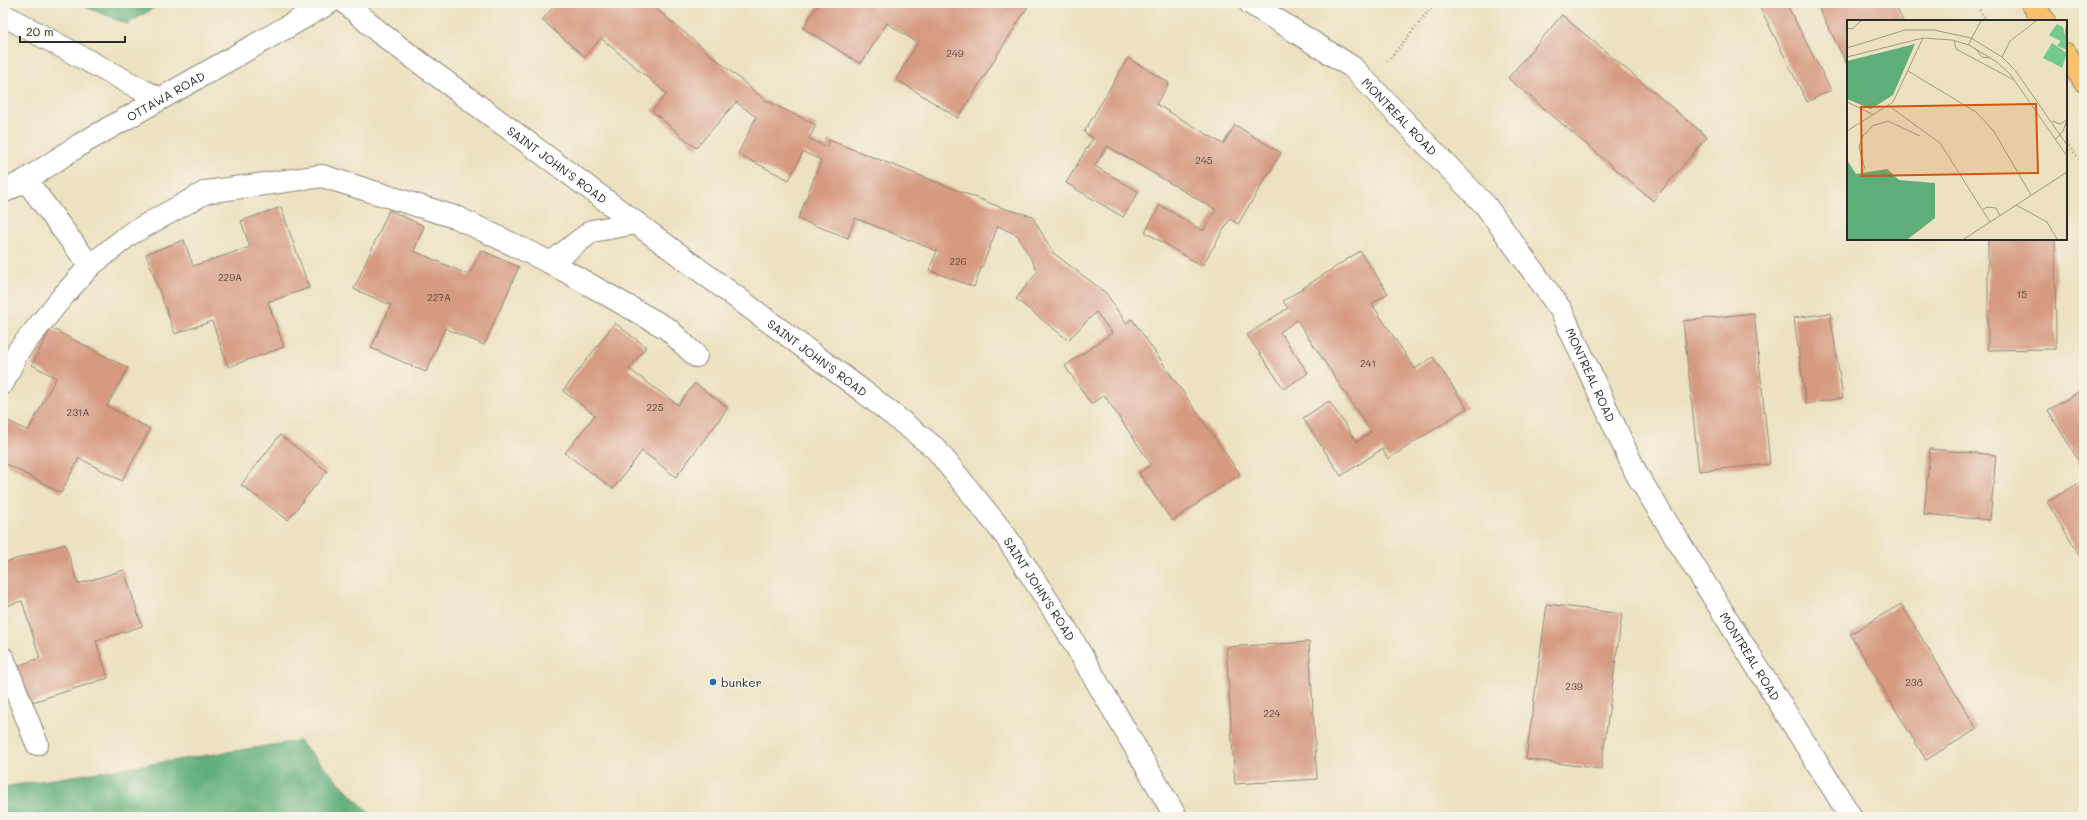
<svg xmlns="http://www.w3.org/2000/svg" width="2087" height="820" font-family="Mali,sans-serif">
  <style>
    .forest { fill: #5fad79; stroke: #456c52 }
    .building { fill: #d69a81 }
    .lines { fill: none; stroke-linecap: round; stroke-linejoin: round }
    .minor-casing { stroke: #8c8676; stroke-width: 24 }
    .major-casing { stroke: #8c8676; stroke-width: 24 }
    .path { stroke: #8c8676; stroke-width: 2.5; stroke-dasharray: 1 3; stroke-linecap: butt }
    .minor { stroke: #fff; stroke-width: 22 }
    .major { stroke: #f8bf6c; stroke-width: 22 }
    .poi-dot { fill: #1f6fb2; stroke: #f7f3e8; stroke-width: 1.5 }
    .labels { text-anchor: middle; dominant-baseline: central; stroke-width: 3; stroke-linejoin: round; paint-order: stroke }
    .number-label { font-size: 10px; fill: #564740 }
    .street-label { font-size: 12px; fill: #2b2b2b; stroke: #f7f3e8 }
    .poi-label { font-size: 12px; fill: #2b2b2b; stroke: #f7f3e8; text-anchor: start }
    .inset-road { fill: none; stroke: #9f9884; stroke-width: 1 }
    .view { fill: #d5540f; fill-opacity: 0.15; stroke: #d5540f; stroke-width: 2 }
    .inset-edge { fill: none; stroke: #2b2b2b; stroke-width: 2 }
  </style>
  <rect width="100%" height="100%" fill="#f7f3e8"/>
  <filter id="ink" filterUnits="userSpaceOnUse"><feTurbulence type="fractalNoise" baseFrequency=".025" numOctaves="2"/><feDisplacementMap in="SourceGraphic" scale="8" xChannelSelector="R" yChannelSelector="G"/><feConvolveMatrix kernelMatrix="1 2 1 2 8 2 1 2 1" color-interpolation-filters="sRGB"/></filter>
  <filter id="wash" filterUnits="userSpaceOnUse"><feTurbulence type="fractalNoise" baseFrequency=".012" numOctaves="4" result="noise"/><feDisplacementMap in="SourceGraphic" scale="16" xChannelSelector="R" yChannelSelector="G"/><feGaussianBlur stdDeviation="0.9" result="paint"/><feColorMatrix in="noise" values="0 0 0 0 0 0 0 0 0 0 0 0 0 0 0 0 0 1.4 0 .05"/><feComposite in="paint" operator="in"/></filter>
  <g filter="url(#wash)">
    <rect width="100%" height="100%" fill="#ece1c0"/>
    <g class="forest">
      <polygon points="76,3 162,3 127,24"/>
      <polygon points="299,741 373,817 3,817 3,787"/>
    </g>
    <g id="blocks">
      <g class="building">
        <polygon points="557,3 649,3 765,100 816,125 809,139 827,147 829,140 1005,209 1032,216 1053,253 1106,293 1126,323 1132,319 1240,474 1172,521 1139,473 1151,464 1104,395 1091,404 1065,366 1112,333 1096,312 1068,340 1016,299 1038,271 1017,235 998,226 974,287 929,270 937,251 855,218 848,238 798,219 821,160 803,152 789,180 738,154 756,117 736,102 696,148 652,111 667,94 601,38 585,57 542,20"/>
        <polygon points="819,3 1030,3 958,118 896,79 918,43 887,23 861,64 803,28"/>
        <polygon points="1758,3 1786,3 1831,90 1807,102"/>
        <polygon points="1816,3 1894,3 1903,21 1848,21 1848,66"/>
        <polygon points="1562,15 1707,137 1653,201 1508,78"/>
        <polygon points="1128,58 1169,83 1156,104 1223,144 1235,125 1281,153 1238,224 1230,219 1202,266 1145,232 1160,205 1203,231 1216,210 1107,146 1095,166 1139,192 1123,217 1066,183 1093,138 1084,132"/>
        <polygon points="281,207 309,288 268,302 284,347 228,367 212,321 175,334 146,254 184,240 193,266 250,247 241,221"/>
        <polygon points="389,210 424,226 414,251 469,275 481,250 519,267 484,345 445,328 426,372 371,348 391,305 354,289"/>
        <polygon points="1988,239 2055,239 2056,349 1988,350"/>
        <polygon points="1360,251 1388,293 1372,304 1415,369 1433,357 1467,408 1388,459 1382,449 1341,476 1303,418 1329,401 1357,442 1371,432 1297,320 1280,332 1308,373 1284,389 1247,335 1288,308 1283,301"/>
        <polygon points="1754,313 1770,464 1699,471 1683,321"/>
        <polygon points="1830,313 1843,398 1806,404 1794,318"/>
        <polygon points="615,323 646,347 629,369 678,405 695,383 728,408 676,477 642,451 613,489 565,453 595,415 563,391"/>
        <polygon points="51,328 128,368 107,406 150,429 122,481 79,458 61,493 3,462 3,418 28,431 56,378 32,365"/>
        <polygon points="2084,389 2084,470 2048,410"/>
        <polygon points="280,435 327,471 288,520 241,485"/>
        <polygon points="1930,449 1996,455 1990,520 1924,514"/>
        <polygon points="2084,480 2084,563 2047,502"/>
        <polygon points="65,544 78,584 124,570 142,626 96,641 108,678 26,704 14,667 40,658 22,601 3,607 3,563"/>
        <polygon points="1547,604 1622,614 1601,769 1526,759"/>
        <polygon points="1901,604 1977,729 1926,760 1850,634"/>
        <polygon points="1309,642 1317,779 1235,784 1226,647"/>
      </g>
    </g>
  </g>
  <g filter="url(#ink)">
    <use href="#blocks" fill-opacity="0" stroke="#8c8676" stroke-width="1"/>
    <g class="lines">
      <g class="minor-casing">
        <g id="minor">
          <path id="s1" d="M 346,3 L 380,33 L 864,392 L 935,448 L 1005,535 L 1066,629 L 1176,817"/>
          <path id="s2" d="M 1250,3 L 1352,67 L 1486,206 L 1561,310 L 1637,475 L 1851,817"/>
          <polyline points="3,15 159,99"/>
          <polyline points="26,180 90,266"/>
          <path id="s3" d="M 3,192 L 26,180 L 81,144 L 329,3"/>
          <polyline points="551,263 592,231 636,223"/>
          <polyline points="3,383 18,351 64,295 90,266 130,234 206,192 322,176 458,218 551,263 668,329 696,356"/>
          <polyline points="3,658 37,744"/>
        </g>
      </g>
      <g class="major-casing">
        <g id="major">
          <polyline points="2032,3 2044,21"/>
          <polyline points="2066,54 2084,81"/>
        </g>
      </g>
      <g class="path">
        <polyline points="1975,3 1987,21"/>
        <polyline points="1388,61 1435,3"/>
        <polyline points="2066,143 2084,164"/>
      </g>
      <use href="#minor" class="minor"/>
      <use href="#major" class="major"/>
    </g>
  </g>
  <circle class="poi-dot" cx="713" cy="682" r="4"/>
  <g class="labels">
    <g class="number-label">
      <text x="955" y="53">249</text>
      <text x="1204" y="160">245</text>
      <text x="958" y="261">226</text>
      <text x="230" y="277">229A</text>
      <text x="2022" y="294">15</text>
      <text x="439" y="297">227A</text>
      <text x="1368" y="363">241</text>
      <text x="655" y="407">225</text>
      <text x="78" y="412">231A</text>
      <text x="1914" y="682">238</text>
      <text x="1574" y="686">239</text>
      <text x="1272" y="713">224</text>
    </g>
    <g class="street-label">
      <text stroke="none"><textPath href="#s3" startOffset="189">OTTAWA ROAD</textPath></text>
      <text stroke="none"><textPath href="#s2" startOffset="189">MONTREAL ROAD</textPath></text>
      <text stroke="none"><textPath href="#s1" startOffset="266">SAINT JOHN'S ROAD</textPath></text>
      <text stroke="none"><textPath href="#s1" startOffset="590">SAINT JOHN'S ROAD</textPath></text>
      <text stroke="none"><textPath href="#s2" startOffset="513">MONTREAL ROAD</textPath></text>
      <text stroke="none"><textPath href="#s1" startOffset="914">SAINT JOHN'S ROAD</textPath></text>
      <text stroke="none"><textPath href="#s2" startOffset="837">MONTREAL ROAD</textPath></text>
    </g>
    <g class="poi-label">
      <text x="721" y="682">bunker</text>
    </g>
  </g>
  <g transform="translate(1847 20)">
    <rect width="220" height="220" fill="#ece1c0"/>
    <path d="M 210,4 L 216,7 L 218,15 L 218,7 L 220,9 L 220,30 L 210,26 L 215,19 L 213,21 L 202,15 ZM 205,23 L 220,33 L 215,48 L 204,42 L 204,40 L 203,42 L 196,38 Z" fill="#74c98e"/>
    <path d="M 68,24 L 46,75 L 24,89 L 0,79 L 0,41 ZM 0,140 L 9,154 L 40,149 L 52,160 L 88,163 L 88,198 L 61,219 L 0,219 Z" fill="#5fad79"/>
    <path class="inset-road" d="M 0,8 L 5,9 L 14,1M 107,20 L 109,29 L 167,60M 121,25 L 134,1M 0,28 L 58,10 L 87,10 L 124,18 L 155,37 L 168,50 L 220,125M 128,28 L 135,37 L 143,38M 0,37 L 76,18 L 105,20 L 122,25 L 150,42 L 163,54 L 220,136M 155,37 L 163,21 L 189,1M 61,51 L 129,92 L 146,110 L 184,175M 0,82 L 27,95M 42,86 L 93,123 L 143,202M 205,101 L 213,104 L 220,100M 0,111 L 46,82 L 76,18M 209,119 L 216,111 L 220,100M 18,149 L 12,127 L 16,116 L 25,106 L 41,101 L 73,116M 169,185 L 200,202 L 210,219M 136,189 L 141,187 L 149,188 L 153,196M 117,219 L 220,152"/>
    <path class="view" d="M 189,84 L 191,153 L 15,156 L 14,87 Z"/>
    <rect width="220" height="220" class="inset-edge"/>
  </g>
  <rect width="2087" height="820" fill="none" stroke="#f7f3e8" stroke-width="16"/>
  <path d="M20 36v6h105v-6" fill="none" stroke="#2b2b2b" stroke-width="2"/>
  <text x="26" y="36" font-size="12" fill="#2b2b2b" stroke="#f7f3e8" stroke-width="3" paint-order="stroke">20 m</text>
</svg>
